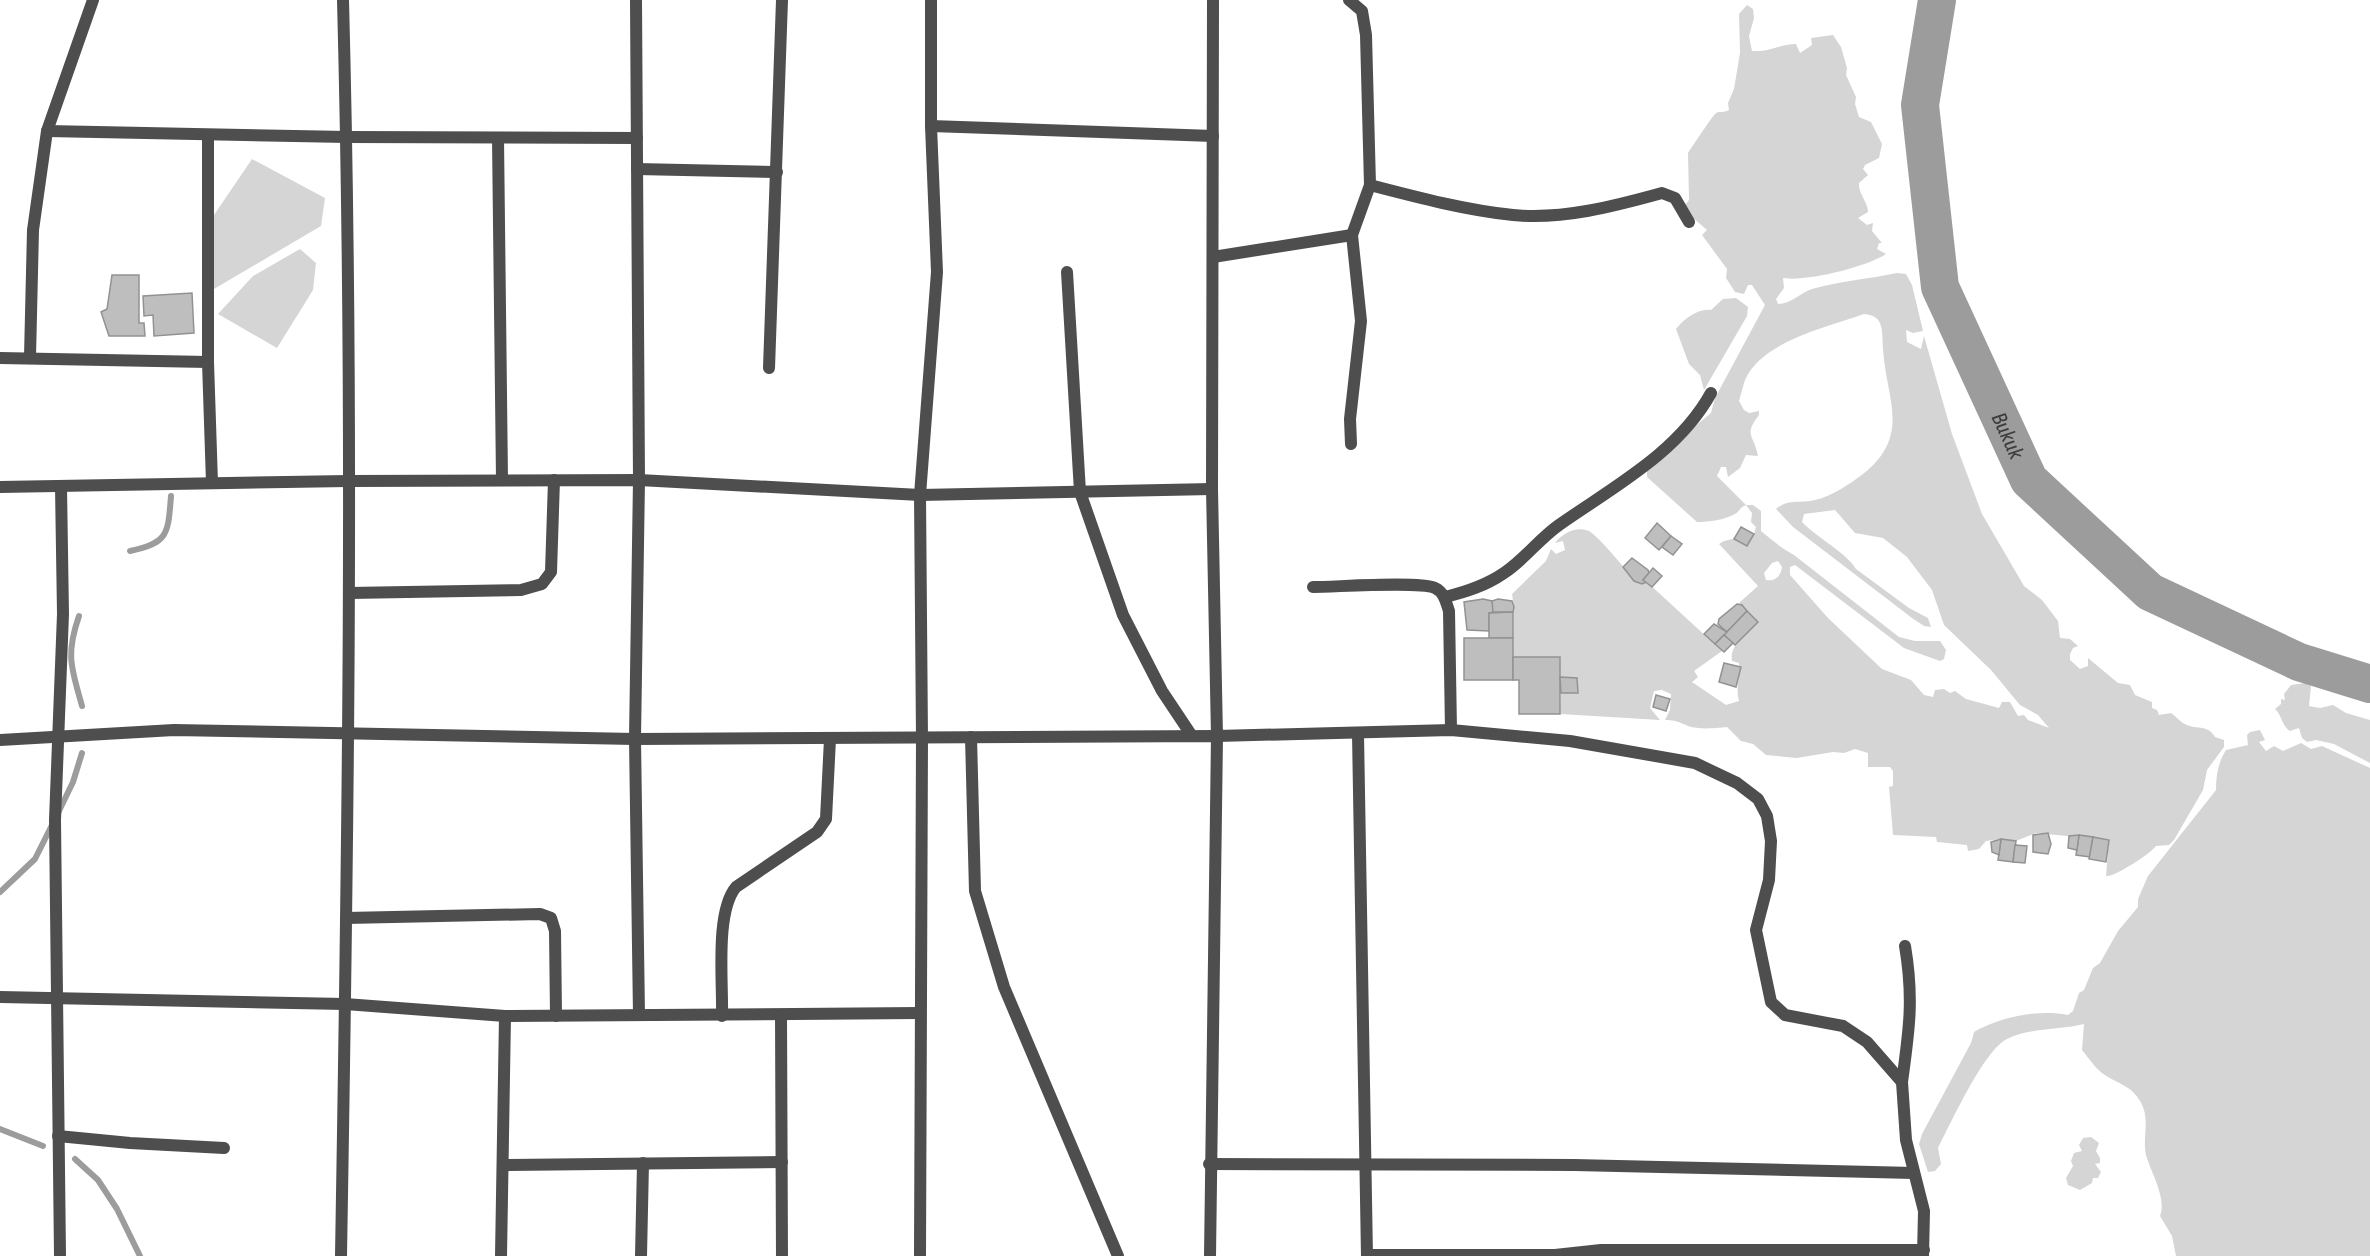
<svg xmlns="http://www.w3.org/2000/svg" width="2370" height="1256" font-family="'Asap Condensed',sans-serif">
  <style>
    .green { fill: #d5d5d5; fill-rule: evenodd }
    .lines { fill: none; stroke-linecap: round; stroke-linejoin: round }
    .stream { stroke: #9c9c9c; stroke-width: 6 }
    .river { stroke: #9c9c9c; stroke-width: 38 }
    .building { fill: #bebebe; stroke: #929292; stroke-width: 1.5 }
    .minor { stroke: #4e4e4e; stroke-width: 12 }
    .tertiary { stroke: #4e4e4e; stroke-width: 12 }
    .labels { text-anchor: middle; dominant-baseline: central; stroke-width: 4.5; stroke-linejoin: round; paint-order: stroke }
    .water-label { font-size: 21px; font-style: italic; fill: #3d3d3d; stroke: #fff }
  </style>
  <rect width="100%" height="100%" fill="#fff"/>
  <g class="green">
    <path d="M 1747,5 L 1753,9 L 1754,18 L 1749,36 L 1752,51 C 1772,52 1779,44 1796,44 L 1800,53 L 1812,45 L 1811,38 L 1833,35 L 1841,47 L 1847,68 L 1846,75 L 1856,97 L 1855,104 L 1859,117 L 1871,122 L 1882,144 L 1879,158 L 1865,165 L 1863,169 L 1868,175 L 1859,183 C 1858,193 1868,202 1868,212 L 1858,218 L 1867,225 L 1873,223 L 1872,231 L 1882,243 L 1879,243 L 1877,249 L 1886,254 C 1867,267 1805,282 1783,278 L 1784,288 L 1776,299 L 1778,304 C 1791,304 1800,293 1812,289 C 1840,281 1869,279 1897,273 L 1906,274 L 1912,285 L 1923,331 L 1913,333 L 1906,330 L 1907,342 L 1921,349 L 1924,336 L 1952,434 L 1982,514 L 2024,586 L 2042,600 L 2058,621 L 2060,638 L 2070,639 L 2078,646 L 2073,648 L 2070,654 L 2070,660 L 2080,669 L 2088,666 L 2088,658 L 2118,683 L 2130,685 L 2135,695 L 2152,702 L 2152,708 L 2157,710 L 2159,715 L 2171,713 C 2176,716 2178,720 2183,723 C 2195,731 2207,723 2215,737 L 2224,740 L 2224,747 L 2207,770 L 2203,790 L 2174,840 L 2169,845 L 2156,846 C 2150,854 2113,878 2106,876 L 2109,840 L 2036,833 L 2016,841 L 2001,839 L 1986,841 L 1979,849 L 1968,851 L 1967,845 L 1937,842 L 1936,837 L 1893,835 L 1889,787 L 1893,786 L 1893,771 L 1890,767 L 1868,767 L 1868,753 L 1855,749 L 1844,753 L 1833,752 L 1797,758 L 1766,755 L 1753,744 L 1741,741 L 1727,727 C 1715,728 1700,730 1688,726 C 1679,722 1675,720 1665,720 L 1670,710 L 1671,694 L 1662,690 L 1654,691 L 1650,708 L 1660,720 L 1560,714 L 1561,693 L 1577,693 L 1577,678 L 1560,677 L 1560,657 L 1513,657 L 1514,607 L 1512,594 L 1546,561 L 1551,549 L 1556,554 L 1565,550 L 1563,541 L 1555,543 C 1563,533 1576,526 1589,531 C 1596,534 1629,572 1634,581 L 1642,584 L 1647,582 L 1722,651 L 1694,671 L 1698,677 L 1692,682 L 1726,705 L 1739,701 C 1735,686 1741,676 1739,663 L 1732,661 C 1729,645 1747,633 1757,622 L 1739,603 L 1758,586 L 1719,544 L 1724,541 L 1754,534 L 1756,527 L 1751,522 L 1752,513 L 1746,505 C 1739,508 1740,511 1735,514 C 1724,520 1709,522 1697,522 L 1647,477 L 1647,466 L 1711,413 L 1715,398 L 1765,305 L 1752,285 L 1748,285 L 1744,294 L 1735,292 L 1726,278 L 1727,269 L 1702,235 L 1707,230 L 1692,217 L 1685,205 L 1689,200 L 1688,153 C 1692,147 1713,115 1716,113 C 1720,111 1723,113 1729,110 L 1728,103 L 1734,89 L 1740,53 L 1739,14 ZM 1864,314 C 1885,315 1882,333 1883,349 C 1886,399 1912,435 1863,474 C 1850,484 1832,496 1815,500 C 1801,504 1789,498 1776,509 L 1793,527 L 1912,618 L 1924,626 L 1931,627 L 1928,618 L 1909,608 L 1856,569 C 1848,554 1816,537 1802,522 L 1804,514 L 1835,510 L 1855,533 L 1883,538 L 1907,557 L 1932,590 L 1944,625 L 1991,670 L 2020,705 L 2038,715 L 2049,728 L 2028,720 L 2024,715 L 2018,716 L 2010,702 L 2002,702 L 1999,708 L 1966,699 L 1955,691 L 1950,693 L 1944,689 L 1935,690 L 1933,697 L 1924,695 L 1911,680 L 1882,669 L 1828,618 L 1790,575 L 1790,567 L 1795,565 L 1904,648 L 1940,661 L 1944,659 L 1946,650 L 1940,641 L 1915,641 L 1899,637 L 1794,555 C 1781,548 1772,540 1761,531 L 1761,511 L 1753,505 L 1746,505 L 1717,476 L 1721,467 L 1726,467 L 1728,477 L 1740,468 L 1746,455 L 1758,456 C 1754,434 1743,436 1759,415 L 1759,411 L 1749,413 L 1744,410 L 1739,401 C 1741,394 1743,386 1745,380 C 1762,341 1828,327 1864,314 ZM 1778,561 L 1782,567 C 1781,575 1776,582 1766,580 L 1764,573 L 1772,563 Z"/>
    <polygon points="252,159 325,198 321,226 214,289 212,218"/>
    <polygon points="300,249 316,263 313,290 277,348 218,314 253,276"/>
    <path d="M 1736,298 L 1748,307 L 1747,316 L 1704,390 L 1700,375 L 1689,364 L 1676,329 C 1684,319 1698,308 1711,310 L 1723,299 Z"/>
    <path d="M 2306,683 L 2311,686 L 2309,706 L 2320,708 L 2333,705 L 2346,713 L 2370,720 L 2370,763 L 2334,744 L 2316,740 L 2307,742 L 2302,738 L 2299,728 L 2290,731 C 2281,725 2282,715 2275,709 L 2281,704 L 2281,699 L 2285,700 L 2284,694 L 2291,685 Z"/>
    <path d="M 2260,730 L 2265,740 L 2259,742 L 2266,751 L 2274,746 L 2283,751 L 2301,743 L 2311,749 L 2322,746 L 2370,768 L 2370,1256 L 2176,1256 L 2172,1236 L 2160,1216 C 2167,1198 2151,1173 2146,1155 C 2142,1136 2151,1119 2140,1101 C 2132,1087 2120,1084 2108,1077 C 2097,1071 2090,1060 2082,1050 L 2084,1024 C 2060,1030 2028,1028 2007,1039 C 1984,1050 1951,1123 1938,1148 L 1941,1164 L 1935,1171 L 1928,1172 L 1919,1144 L 1922,1134 L 1971,1043 L 1974,1032 C 2000,1017 2039,1009 2068,1015 L 2073,1011 L 2079,993 L 2084,990 L 2093,968 L 2100,963 L 2118,931 L 2138,907 L 2138,899 L 2148,876 L 2216,790 C 2216,775 2218,763 2226,750 L 2248,745 L 2247,735 L 2250,732 Z"/>
    <polygon points="2091,1137 2099,1143 2096,1151 2100,1158 2100,1163 2095,1164 2101,1172 2098,1178 2093,1178 2092,1183 2080,1190 2068,1185 2066,1178 2073,1166 2071,1161 2074,1153 2082,1151 2079,1145 2083,1138"/>
  </g>
  <g class="lines">
    <g class="stream">
      <path d="M 130,551 C 169,543 168,533 171,496"/>
      <path d="M 79,616 C 65,656 72,669 82,706"/>
      <polyline points="58,813 73,782 82,753"/>
      <polyline points="0,892 35,859 52,825"/>
      <polyline points="0,1129 43,1146"/>
      <polyline points="75,1159 98,1180 117,1209 140,1256"/>
    </g>
    <path class="river" id="s1" d="M 1937,0 L 1920,105 L 1940,287 L 2029,480 L 2150,592 L 2299,662 L 2370,684"/>
  </g>
  <g class="building">
    <polygon points="112,275 139,275 139,323 144,323 145,336 109,336 101,312 107,309"/>
    <polygon points="192,293 194,333 154,336 153,315 144,316 143,296"/>
    <polygon points="1657,523 1671,536 1659,550 1645,538"/>
    <polygon points="1741,527 1754,534 1747,546 1734,539"/>
    <polygon points="1671,536 1682,544 1673,555 1662,547"/>
    <polygon points="1632,558 1648,570 1649,573 1643,580 1647,582 1642,584 1634,581 1623,567"/>
    <polygon points="1653,568 1662,576 1652,587 1643,580"/>
    <polygon points="1483,599 1492,601 1493,605 1493,612 1489,613 1489,631 1467,630 1464,602"/>
    <polygon points="1498,599 1512,601 1514,607 1513,612 1493,612 1492,601"/>
    <polygon points="1737,604 1742,605 1747,611 1727,632 1718,624 1719,619"/>
    <polygon points="1747,611 1758,622 1735,645 1724,635"/>
    <polygon points="1513,612 1513,638 1489,638 1489,613"/>
    <polygon points="1714,624 1727,632 1715,644 1704,634"/>
    <polygon points="1724,635 1733,643 1724,652 1715,644"/>
    <rect x="1464" y="638" width="49" height="42"/>
    <polygon points="1513,657 1560,657 1560,714 1519,714 1519,680 1513,680"/>
    <polygon points="1724,663 1741,667 1736,687 1719,682"/>
    <polygon points="1560,677 1577,678 1578,693 1561,693"/>
    <polygon points="1656,695 1670,699 1666,711 1653,707"/>
    <polygon points="2048,833 2051,844 2048,854 2033,852 2033,835"/>
    <polygon points="2079,835 2093,837 2090,857 2076,855"/>
    <polygon points="2079,835 2077,850 2068,848 2069,836"/>
    <polygon points="2093,837 2109,840 2106,862 2089,859"/>
    <polygon points="2001,839 2016,841 2013,862 1998,860"/>
    <polygon points="2001,839 1999,855 1992,852 1991,842"/>
    <polygon points="2015,845 2027,846 2025,863 2013,862"/>
  </g>
  <g class="lines">
    <g class="minor">
      <polyline points="636,0 639,480 635,739 639,1015"/>
      <polyline points="1213,0 1212,489 1217,736 1451,730 1570,741 1695,763 1737,783 1758,799 1767,816 1771,841 1769,880 1756,930 1771,1002 1785,1015 1843,1026 1867,1042 1902,1082 1906,1140 1924,1211 1923,1256"/>
      <polyline points="1349,0 1362,11 1366,35 1370,185 1352,235 1361,321 1350,419 1351,444"/>
      <polyline points="931,126 1213,136"/>
      <polyline points="47,131 347,137 637,138"/>
      <polyline points="208,135 208,362 212,483"/>
      <polyline points="498,138 502,480"/>
      <polyline points="637,169 777,172"/>
      <path d="M 1370,185 C 1416,197 1465,210 1513,215 C 1562,220 1615,206 1662,193 L 1675,198 L 1689,222"/>
      <polyline points="1213,257 1352,235"/>
      <polyline points="1067,272 1080,492 1123,615 1162,691 1192,736"/>
      <polyline points="30,357 33,230 47,131 93,0"/>
      <polyline points="0,358 208,362"/>
      <polyline points="769,368 782,0"/>
      <polyline points="0,487 348,481 639,480 920,495 1212,489"/>
      <path d="M 1313,587 C 1336,587 1419,581 1435,588 C 1444,592 1446,602 1449,611 L 1451,730"/>
      <polyline points="349,593 521,590 542,584 551,572 554,480"/>
      <path d="M 1445,597 C 1466,592 1485,586 1504,573 C 1524,560 1539,539 1559,525 C 1613,487 1678,453 1711,393"/>
      <polyline points="1358,734 1367,1256"/>
      <polyline points="971,737 975,891 1004,987 1118,1256"/>
      <polyline points="346,918 540,914 551,918 555,931 556,1016"/>
      <polyline points="0,997 345,1004 505,1016 920,1013"/>
      <path d="M 722,1016 C 723,982 715,912 736,887 L 817,832 L 826,819 L 830,739"/>
      <polyline points="781,1016 782,1256"/>
      <path d="M 1902,1082 C 1909,1031 1914,999 1905,946"/>
      <polyline points="58,1136 130,1143 224,1148"/>
      <polyline points="1209,1164 1574,1165 1914,1173"/>
      <polyline points="503,1165 782,1162"/>
      <polyline points="1367,1255 1555,1255 1601,1250 1924,1250"/>
      <polyline points="60,1256 55,820 63,614 61,487"/>
      <path d="M 341,1256 C 348,838 354,418 343,0"/>
      <polyline points="501,1256 505,1016"/>
      <polyline points="641,1256 643,1163"/>
      <polyline points="920,1256 922,739 920,495 937,272 931,126 931,0"/>
    </g>
    <polyline class="tertiary" points="0,740 174,730 635,739 1217,736 1210,1256"/>
  </g>
  <g class="labels">
    <g class="water-label">
      <text stroke="none"><textPath href="#s1" startOffset="453">Bukuk</textPath></text>
    </g>
  </g>
</svg>
